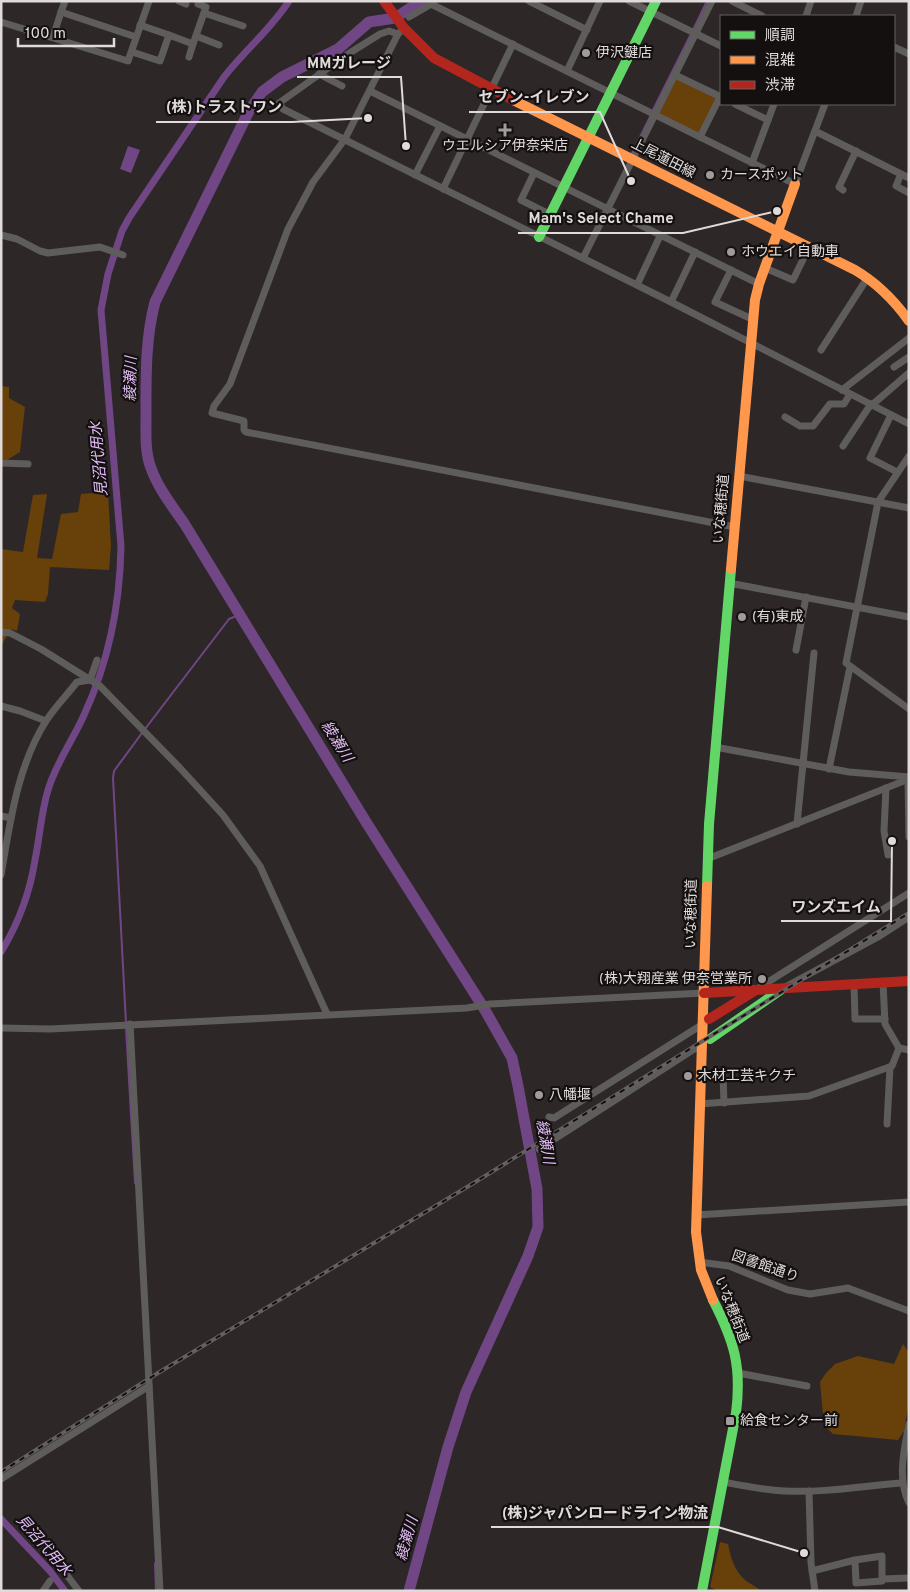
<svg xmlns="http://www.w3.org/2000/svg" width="910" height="1592" font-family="Overpass,'Noto Sans JP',sans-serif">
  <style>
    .green { fill: #684009 }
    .water { fill: #704685 }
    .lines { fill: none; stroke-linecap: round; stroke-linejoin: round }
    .stream { stroke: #704685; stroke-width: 2 }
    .canal { stroke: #704685; stroke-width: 7 }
    .river { stroke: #704685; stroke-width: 11 }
    .street { stroke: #5f5c5c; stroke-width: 7 }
    .fast { stroke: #63d668; stroke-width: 10 }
    .slow { stroke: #ff974d; stroke-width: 10 }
    .jam { stroke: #b3261e; stroke-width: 10 }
    .rail-casing { stroke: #646061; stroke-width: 4 }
    .rail { stroke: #141010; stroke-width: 2; stroke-dasharray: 5.5; stroke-linecap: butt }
    .poi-dot { fill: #a19b9c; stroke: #141010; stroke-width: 2 }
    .labels { text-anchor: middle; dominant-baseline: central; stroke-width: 4.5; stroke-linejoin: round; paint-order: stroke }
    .poi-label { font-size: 14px; fill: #e0dada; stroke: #141010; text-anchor: start }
    .street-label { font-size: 14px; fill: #e0dada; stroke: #141010 }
    .water-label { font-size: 15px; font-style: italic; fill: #e1bcf6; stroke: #141010 }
    .leader { fill: none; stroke: #e0dada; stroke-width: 2 }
    .callout-dot { fill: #e0dada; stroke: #141010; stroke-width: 2 }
    .callout-label { font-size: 15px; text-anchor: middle; font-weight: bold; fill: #e0dada; stroke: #141010; stroke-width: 4.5; stroke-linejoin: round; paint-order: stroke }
  </style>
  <rect width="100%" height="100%" fill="#2d2728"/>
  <g class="green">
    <polygon points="677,78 717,98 699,134 659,114"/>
    <polygon points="1,386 9,387 9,398 25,407 20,452 7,460 1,459"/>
    <polygon points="108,492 111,546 109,570 50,567 48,594 45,602 15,600 12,608 20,614 17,631 11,629 1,646 1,549 23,552 33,495 47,494 37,558 52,559 61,514 78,512 81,494"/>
    <polygon points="903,1344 909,1353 909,1403 904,1431 898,1440 833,1434 824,1425 820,1382 826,1373 835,1364 858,1356 894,1364"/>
    <path d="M 720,1542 L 728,1544 C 731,1558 734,1570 745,1580 C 750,1584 756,1586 761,1591 L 718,1591 L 710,1587 Z"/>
  </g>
  <polygon class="water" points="128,146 140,150 131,173 120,169"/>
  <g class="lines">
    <g class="stream">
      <polyline points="693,30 707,1"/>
      <polyline points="653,110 691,34"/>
      <polyline points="631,155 651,115"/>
      <polyline points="145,729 229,619 239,615"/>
      <polyline points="126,1023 113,778 114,771 142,733"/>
      <polyline points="126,1028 135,1183"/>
      <polyline points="155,1563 156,1591"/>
    </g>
    <g class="canal">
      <path d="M 1,952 C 18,924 30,892 35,860 C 40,836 41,813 48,790 C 56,763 73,740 84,715 C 109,661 120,604 121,546 L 101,310 L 108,274 L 122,231 L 129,218 L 224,77 C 244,51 271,29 289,1"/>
      <polyline points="1,1519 50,1571 65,1591"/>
    </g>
    <path class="river" d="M 409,1591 L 448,1447 L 466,1392 L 528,1256 L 538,1227 L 537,1189 L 518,1086 L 512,1058 L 485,1010 L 366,822 L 184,523 C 172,506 158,488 151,468 C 145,453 146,435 146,419 C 146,379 145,340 155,302 L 249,111 L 262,92 L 282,77 L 338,49 L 369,22 L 395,18 L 421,1"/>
    <g class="street">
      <polyline points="179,1 186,4"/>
      <polyline points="529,1 587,30"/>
      <polyline points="629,1 721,46"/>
      <polyline points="732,1 762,16"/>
      <polyline points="431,4 795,184 825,104"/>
      <polyline points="61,12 65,1"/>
      <polyline points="204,13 243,26"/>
      <polyline points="806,16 811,1"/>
      <polyline points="856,16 861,1"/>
      <polyline points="409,17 433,3"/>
      <polyline points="1,22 128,61 149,1"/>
      <polyline points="404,28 398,34 345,139 313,182 288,229 230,384 214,406 212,413 244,421 244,430 246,432 735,527"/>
      <polyline points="398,34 389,31 380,34 348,54 279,103 283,109 671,302 909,424"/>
      <polyline points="169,35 193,44 206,7 198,4"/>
      <polyline points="196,36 219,45"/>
      <polyline points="53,37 61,12 136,37"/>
      <polyline points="894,47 909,54"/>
      <polyline points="132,52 160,61 169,35 140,25"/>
      <polyline points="189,57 193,44"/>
      <polyline points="567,71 600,1"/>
      <polyline points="319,74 342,86"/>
      <polyline points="675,75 721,97"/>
      <polyline points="370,91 759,284"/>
      <polyline points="735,104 768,120"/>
      <polyline points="815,131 909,178"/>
      <polyline points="700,137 720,97"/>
      <polyline points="752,163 774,104"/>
      <polyline points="534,173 521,200 551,215"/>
      <polyline points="901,174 896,186 909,193"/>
      <polyline points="415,175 440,126"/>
      <polyline points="443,189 513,44"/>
      <polyline points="843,190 839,187 856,151"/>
      <polyline points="1,235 17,239 40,251 48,253 100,247 123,255"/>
      <polyline points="583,258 712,1"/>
      <polyline points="765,268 793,280 809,247"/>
      <polyline points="731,270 715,302 754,320"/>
      <polyline points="637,285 660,236"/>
      <polyline points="671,302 695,252"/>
      <polyline points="821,350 868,277"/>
      <polyline points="894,367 909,357"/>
      <polyline points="842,390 909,338"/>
      <polyline points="872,405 909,373"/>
      <polyline points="891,415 870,458 897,472"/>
      <polyline points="785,417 800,426 813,426 830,404 844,404 850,394"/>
      <polyline points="843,446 871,404"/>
      <polyline points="909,456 878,502 846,663 909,709"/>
      <polyline points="1,463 28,464"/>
      <polyline points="739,476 909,508"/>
      <polyline points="729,583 909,617"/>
      <polyline points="1,632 10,633 41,649 100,686 180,768 223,815 260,866 327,1014"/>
      <polyline points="796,650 806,597"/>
      <polyline points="90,680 97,660"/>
      <polyline points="1,706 20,711 46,721"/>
      <polyline points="715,747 849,772 909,777"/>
      <polyline points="829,769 850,667"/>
      <polyline points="908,780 909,837"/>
      <polyline points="886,788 884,831 888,855"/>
      <polyline points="1,816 11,818"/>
      <polyline points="797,824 814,653"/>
      <polyline points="707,859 909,779"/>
      <path d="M 1,875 C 10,823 17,767 46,721 C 55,707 67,695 77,682 L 90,680"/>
      <polyline points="883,982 885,1024 899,1048"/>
      <polyline points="854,984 855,1019 885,1019"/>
      <polyline points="785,987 878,937 909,917"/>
      <polyline points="757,989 909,893"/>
      <polyline points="130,1024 160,1591"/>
      <polyline points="1,1028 50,1029 467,1008 490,1004 704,993"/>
      <polyline points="701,1076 723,1075 724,1103"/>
      <polyline points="699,1104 809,1096 892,1066 899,1048 909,1050"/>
      <polyline points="549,1117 554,1118 703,1024"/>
      <polyline points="887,1124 890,1067"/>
      <polyline points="539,1149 702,1044"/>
      <polyline points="696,1215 909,1202"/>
      <polyline points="699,1262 729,1266 788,1290 810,1294 848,1288 909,1311"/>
      <polyline points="738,1373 807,1386"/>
      <path d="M 909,1424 C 904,1450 897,1479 909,1503"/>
      <polyline points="1,1479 149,1386"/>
      <path d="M 723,1482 C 744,1486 764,1490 785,1491 C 824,1493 863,1486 902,1483"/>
      <polyline points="809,1491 811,1563 815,1591"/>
      <polyline points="63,1570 79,1591"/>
      <polyline points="812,1571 855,1560 882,1556 882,1581 856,1583 855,1560"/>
      <polyline points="882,1579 909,1578"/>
      <polyline points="43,1591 50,1581"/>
    </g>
    <g class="fast">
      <polyline points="539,237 656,1"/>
      <polyline points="707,886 709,824 731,569"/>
      <polyline points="710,1039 782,989"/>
      <path d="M 702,1591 L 736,1413 C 742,1366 734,1341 713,1300"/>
    </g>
    <g class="slow">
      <path d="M 513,100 L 855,270 C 877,283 894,300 909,321"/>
      <polyline points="731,569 755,300 759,284 795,184"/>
      <polyline points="707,886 696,1232 701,1270 713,1300"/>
    </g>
    <g class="jam">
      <polyline points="384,1 404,28 434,58 513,100"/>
      <polyline points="704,993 909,981"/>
      <polyline points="709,1019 756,990"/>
    </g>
    <g class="rail-casing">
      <polyline id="rail" points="1,1472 158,1373 477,1181 909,913"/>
    </g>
    <use href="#rail" class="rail"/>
  </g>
  <g class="poi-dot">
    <circle cx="586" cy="53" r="5"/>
    <path d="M502.5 122.5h5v5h5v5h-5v5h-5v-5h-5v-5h5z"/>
    <circle cx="710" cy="175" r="5"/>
    <circle cx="731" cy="252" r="5"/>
    <circle cx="742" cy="617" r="5"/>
    <circle cx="762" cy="979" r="5"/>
    <circle cx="688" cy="1076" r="5"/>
    <circle cx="539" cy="1095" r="5"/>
    <rect x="725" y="1416" width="10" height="10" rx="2.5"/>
  </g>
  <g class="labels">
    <g class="poi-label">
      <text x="596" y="53">伊沢鍵店</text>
      <text x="505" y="146" text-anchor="middle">ウエルシア伊奈栄店</text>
      <text x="720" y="175">カースポット</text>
      <text x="741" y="252">ホウエイ自動車</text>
      <text x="752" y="617">(有)東成</text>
      <text x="752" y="979" text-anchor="end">(株)大翔産業 伊奈営業所</text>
      <text x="698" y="1076">木材工芸キクチ</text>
      <text x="549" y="1095">八幡堰</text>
      <text x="740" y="1421">給食センター前</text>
    </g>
    <g class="street-label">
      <text transform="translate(663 159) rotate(27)">上尾蓮田線</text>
      <text transform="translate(722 509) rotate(-85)">いな穂街道</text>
      <text transform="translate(692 914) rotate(-89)">いな穂街道</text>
      <text transform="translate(765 1267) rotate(19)">図書館通り</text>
      <text transform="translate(731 1310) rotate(68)">いな穂街道</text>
    </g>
    <g class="water-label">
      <text transform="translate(132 379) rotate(-89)">綾瀬川</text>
      <text transform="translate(100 459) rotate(-95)">見沼代用水</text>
      <text transform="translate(336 742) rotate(58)">綾瀬川</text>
      <text transform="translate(544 1142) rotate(80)">綾瀬川</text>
      <text transform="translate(408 1539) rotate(-74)">綾瀬川</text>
      <text transform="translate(43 1546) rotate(49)">見沼代用水</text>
    </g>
  </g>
  <path class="leader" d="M406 146L401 77H297M631 181L600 112H469M368 118L292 122H156M777 211L683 233H518M892 841L891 921H781M804 1553L718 1527H491"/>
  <g class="callout-dot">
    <circle cx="406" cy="146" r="5"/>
    <circle cx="631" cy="181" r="5"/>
    <circle cx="368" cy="118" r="5"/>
    <circle cx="777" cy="211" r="5"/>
    <circle cx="892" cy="841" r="5"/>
    <circle cx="804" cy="1553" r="5"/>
  </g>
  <g class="callout-label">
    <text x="349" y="68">MMガレージ</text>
    <text x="534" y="102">セブン-イレブン</text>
    <text x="224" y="112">(株)トラストワン</text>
    <text x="601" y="223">Mam's Select Chame</text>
    <text x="836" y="912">ワンズエイム</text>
    <text x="605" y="1518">(株)ジャパンロードライン物流</text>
  </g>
  <rect width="910" height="1592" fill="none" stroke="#e0dada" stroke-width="5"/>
  <rect x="720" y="15" width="175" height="90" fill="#141010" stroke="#666161"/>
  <rect x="730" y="31" width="25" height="8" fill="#63d668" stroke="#666161"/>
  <text x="765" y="40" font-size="15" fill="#e0dada">順調</text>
  <rect x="730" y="56" width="25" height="8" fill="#ff974d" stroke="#666161"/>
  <text x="765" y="65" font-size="15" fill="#e0dada">混雑</text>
  <rect x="730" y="81" width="25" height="8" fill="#b3261e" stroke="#666161"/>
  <text x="765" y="90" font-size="15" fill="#e0dada">渋滞</text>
  <path d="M18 38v8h96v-8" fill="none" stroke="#e0dada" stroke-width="2.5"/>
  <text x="25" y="38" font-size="15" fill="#e0dada" stroke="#141010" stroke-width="4" paint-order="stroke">100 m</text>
</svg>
